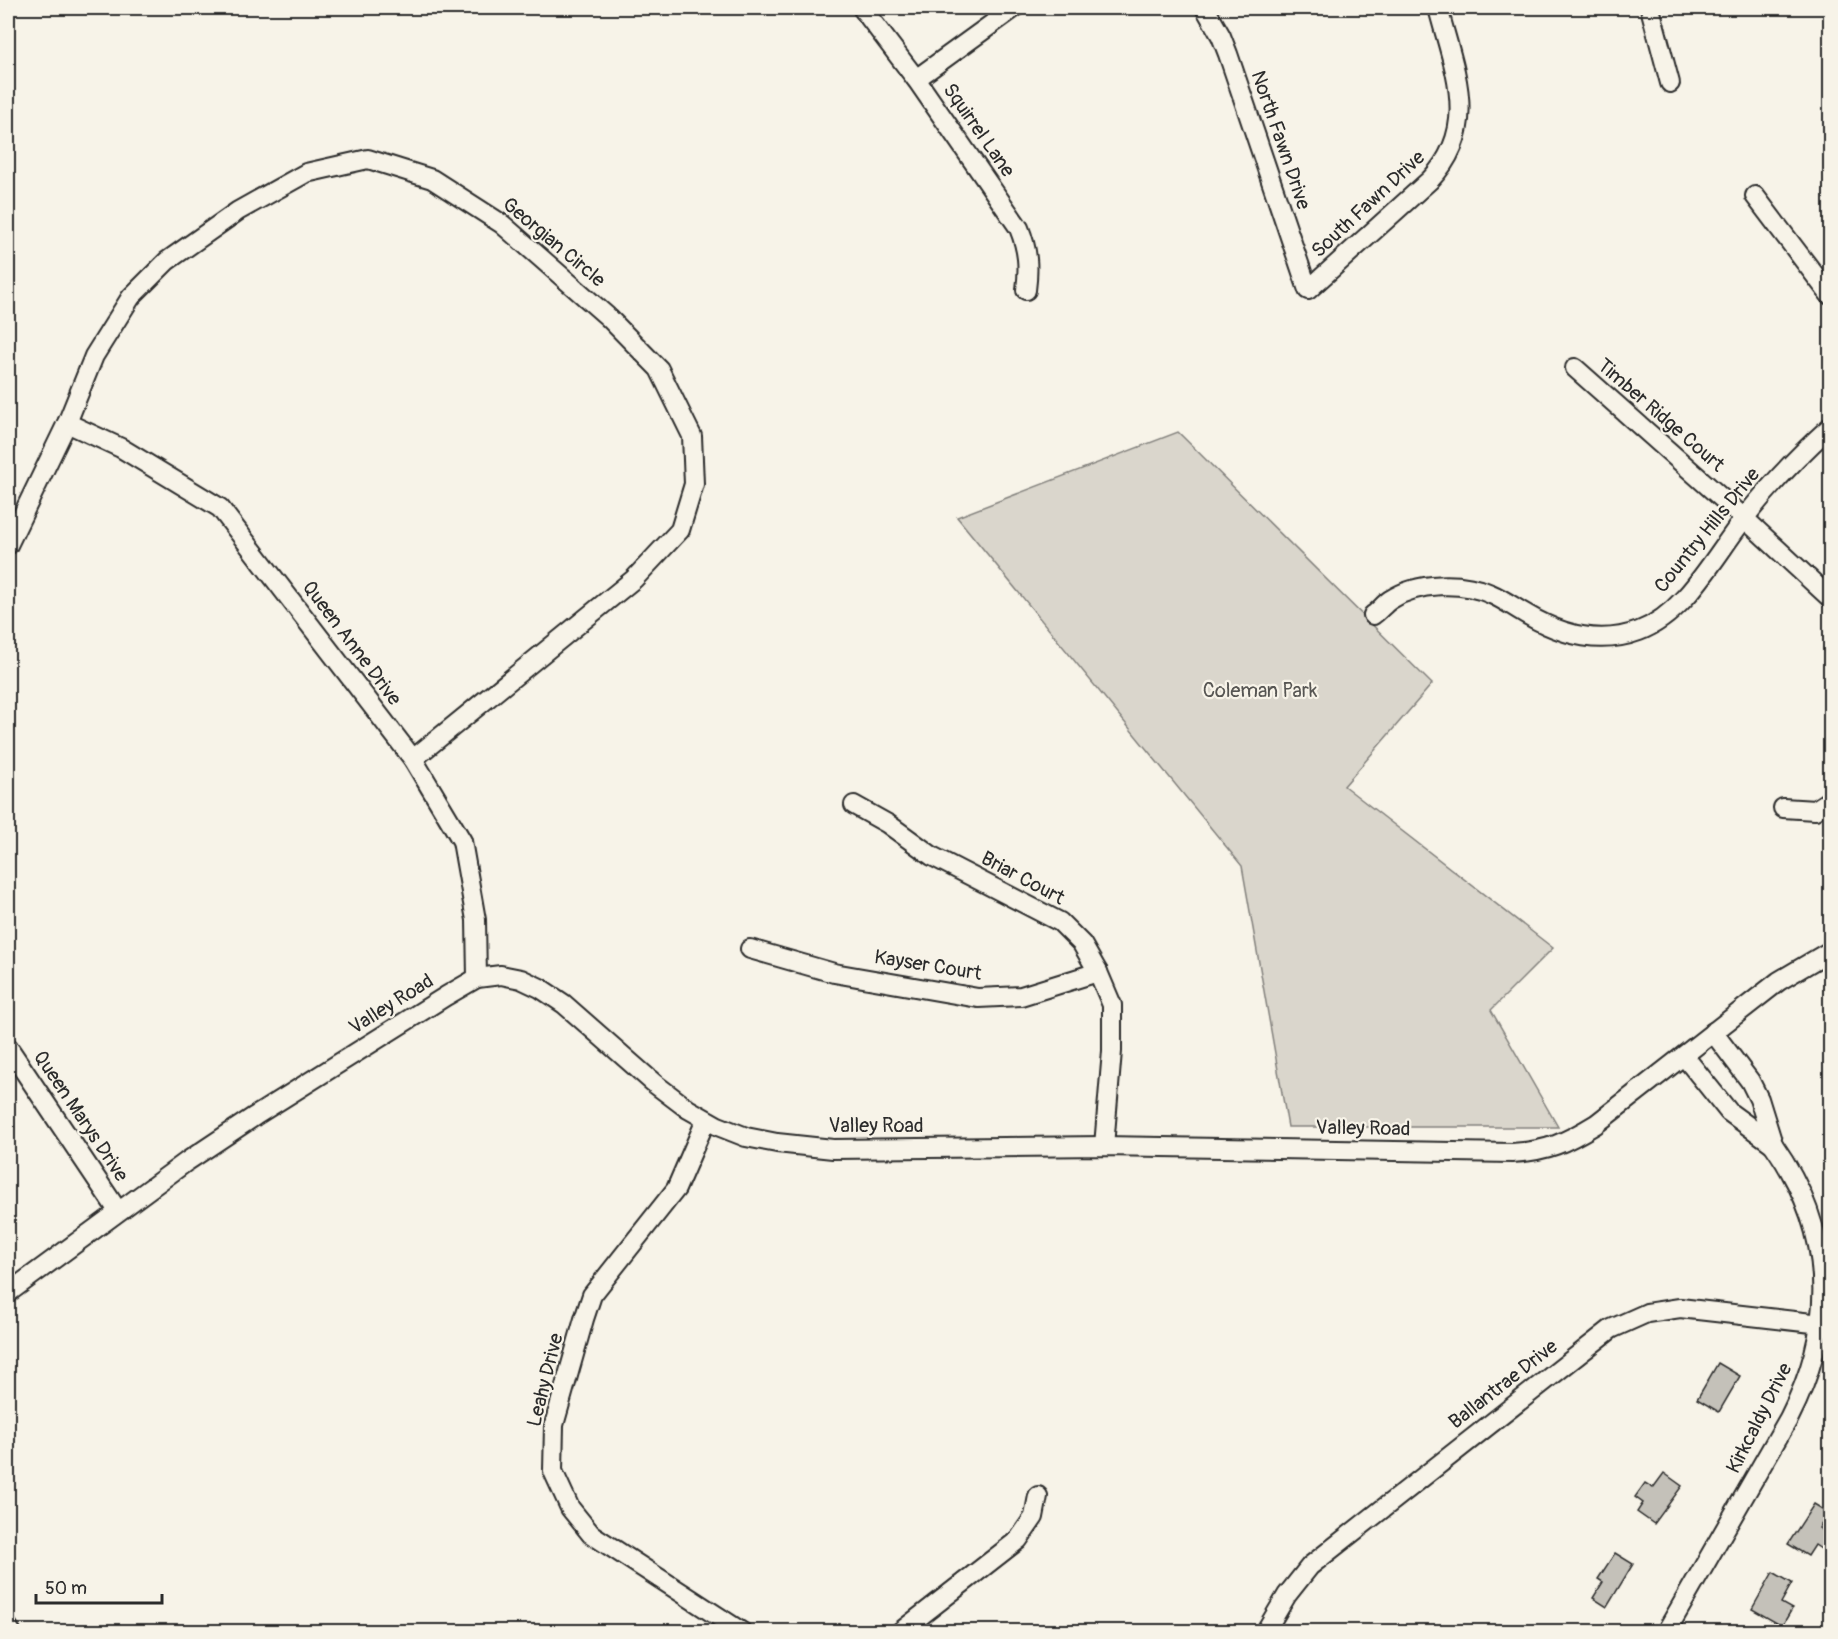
<svg xmlns="http://www.w3.org/2000/svg" width="1838" height="1639" font-family="Pangolin,sans-serif">
  <style>
    .green { fill: #dad6cc; stroke: #82807c; stroke-width: 1.5 }
    .building { fill: #c4c1b9; stroke: #2b2b2b; stroke-width: 1.5 }
    .lines { fill: none; stroke-linecap: round; stroke-linejoin: round }
    .street-casing { stroke: #2b2b2b; stroke-width: 22 }
    .street { stroke: #f7f3e8; stroke-width: 18 }
    .labels { text-anchor: middle; dominant-baseline: central; stroke-width: 4.5; stroke-linejoin: round; paint-order: stroke }
    .street-label { font-size: 20px; fill: #2b2b2b; stroke: #f7f3e8 }
    .park-label { font-size: 20px; fill: #575653; stroke: #f7f3e8 }
  </style>
  <rect width="100%" height="100%" fill="#f7f3e8"/>
  <filter id="ink" filterUnits="userSpaceOnUse"><feTurbulence type="fractalNoise" baseFrequency=".0167" numOctaves="2"/><feDisplacementMap in="SourceGraphic" scale="12" xChannelSelector="R" yChannelSelector="G"/><feConvolveMatrix kernelMatrix="1 2 1 2 8 2 1 2 1" color-interpolation-filters="sRGB"/></filter>
  <g filter="url(#ink)">
    <polygon class="green" points="1178,432 1432,684 1344,786 1553,948 1491,1010 1558,1127 1288,1127 1242,866 957,517"/>
    <g class="building">
      <polygon points="1718,1363 1740,1376 1719,1412 1697,1399"/>
      <polygon points="1664,1473 1682,1486 1654,1524 1637,1512 1643,1503 1635,1497 1645,1483 1653,1488"/>
      <polygon points="1814,1504 1829,1513 1819,1528 1830,1535 1830,1541 1824,1551 1815,1545 1808,1556 1788,1544"/>
      <polygon points="1615,1553 1633,1564 1607,1607 1593,1598 1603,1582 1598,1579"/>
      <polygon points="1773,1572 1792,1583 1781,1603 1792,1609 1782,1626 1752,1609"/>
    </g>
    <g class="lines">
      <g class="street-casing">
        <g id="street">
          <path d="M 862,8 L 916,79 L 1019,228 C 1028,250 1029,267 1026,290"/>
          <path d="M 1205,8 L 1221,36 L 1228,54 L 1308,290 L 1430,180 C 1481,127 1454,70 1438,8"/>
          <polyline points="1650,8 1670,83"/>
          <polyline points="916,79 1014,8"/>
          <polyline points="1755,196 1830,295"/>
          <polyline points="1575,368 1744,518 1830,598"/>
          <polyline points="67,423 121,448 220,508 413,759 462,841 476,920 477,978"/>
          <polyline points="8,545 67,423 94,356 131,297 167,261 238,211 306,173 368,159 432,179 502,224 608,317 659,369 692,436 694,484 680,530 634,579 413,759"/>
          <path d="M 1373,615 C 1379,611 1384,604 1390,600 C 1417,582 1462,581 1491,594 C 1503,599 1515,608 1526,614 C 1561,635 1599,646 1639,631 C 1685,614 1714,557 1743,520 C 1769,486 1799,455 1830,427"/>
          <polyline points="854,805 888,824 932,856 1060,922 1082,944 1098,972 1112,1005 1112,1051 1104,1146"/>
          <polyline points="1783,808 1815,810 1830,800"/>
          <polyline points="750,949 834,973 978,998 1021,996 1098,972"/>
          <polyline points="8,1047 118,1211"/>
          <polyline points="1684,1056 1729,1112 1773,1144 1759,1099 1750,1081 1713,1032"/>
          <polyline points="706,1120 676,1189 592,1295 584,1319 554,1425 553,1471 570,1508 591,1534 742,1632"/>
          <path d="M 8,1293 L 186,1162 L 255,1116 L 446,996 L 477,978 L 501,975 L 521,979 L 540,988 L 564,1004 L 655,1084 L 688,1109 L 718,1126 L 746,1137 L 777,1143 L 833,1149 L 1104,1146 L 1512,1153 C 1548,1151 1565,1143 1596,1124 L 1779,981 L 1830,951"/>
          <polyline points="8,1627 11,1632"/>
          <polyline points="900,1632 1018,1540 1034,1517 1038,1496"/>
          <polyline points="1265,1632 1287,1595 1310,1566 1611,1329 1647,1313 1680,1308 1830,1325"/>
          <path d="M 1666,1632 L 1789,1418 C 1837,1324 1834,1231 1773,1144"/>
        </g>
      </g>
      <use href="#street" class="street"/>
    </g>
  </g>
  <g class="labels">
    <g class="street-label">
      <text transform="translate(979 130) rotate(55)">Squirrel Lane</text>
      <text transform="translate(1281 140) rotate(71)">North Fawn Drive</text>
      <text transform="translate(1368 204) rotate(-43)">South Fawn Drive</text>
      <text transform="translate(554 242) rotate(40)">Georgian Circle</text>
      <text transform="translate(1661 415) rotate(41)">Timber Ridge Court</text>
      <text transform="translate(1707 530) rotate(-51)">Country Hills Drive</text>
      <text transform="translate(352 643) rotate(53)">Queen Anne Drive</text>
      <text transform="translate(1023 878) rotate(28)">Briar Court</text>
      <text transform="translate(928 965) rotate(9)">Kayser Court</text>
      <text transform="translate(391 1004) rotate(-32)">Valley Road</text>
      <text transform="translate(81 1116) rotate(56)">Queen Marys Drive</text>
      <text x="876" y="1125">Valley Road</text>
      <text transform="translate(1363 1128) rotate(1)">Valley Road</text>
      <text transform="translate(545 1380) rotate(-76)">Leahy Drive</text>
      <text transform="translate(1503 1384) rotate(-38)">Ballantrae Drive</text>
      <text transform="translate(1759 1418) rotate(-63)">Kirkcaldy Drive</text>
    </g>
    <g class="park-label">
      <text x="1260" y="690">Coleman Park</text>
    </g>
  </g>
  <rect width="1838" height="1639" fill="none" stroke="#f7f3e8" stroke-width="30"/>
  <rect x="15" y="15" width="1808" height="1609" fill="none" stroke="#2b2b2b" stroke-width="2" filter="url(#ink)"/>
  <path d="M36 1594v9h126v-9" fill="none" stroke="#2b2b2b" stroke-width="3"/>
  <text x="45" y="1594" font-size="18" fill="#2b2b2b" stroke="#f7f3e8" stroke-width="4.5" paint-order="stroke">50 m</text>
</svg>
